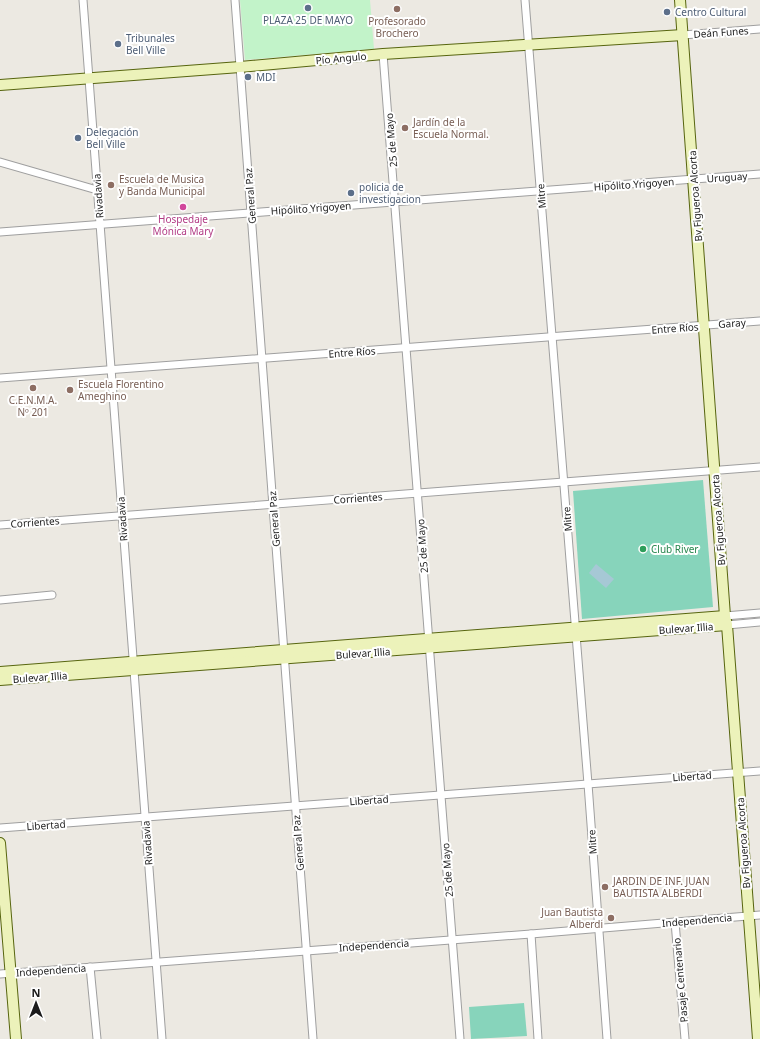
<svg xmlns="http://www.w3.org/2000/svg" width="760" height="1039" font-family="'Noto Sans',sans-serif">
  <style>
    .park { fill: #c2f3c9 }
    .pitch { fill: #87d4bb }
    .water { fill: #a6c8d5 }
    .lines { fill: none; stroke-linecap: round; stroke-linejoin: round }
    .street-casing { stroke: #9f9f9f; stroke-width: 9 }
    .secondary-casing { stroke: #57650f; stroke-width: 12 }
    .street { stroke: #fff; stroke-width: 7 }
    .secondary { stroke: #ecf2ba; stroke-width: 10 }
    .service-dot { fill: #5c6f8a; stroke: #fff; stroke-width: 1.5 }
    .education-dot { fill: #8d6e63; stroke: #fff; stroke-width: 1.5 }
    .hotel-dot { fill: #d1479c; stroke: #fff; stroke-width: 1.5 }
    .leisure-dot { fill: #2e9e5b; stroke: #fff; stroke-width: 1.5 }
    .labels { text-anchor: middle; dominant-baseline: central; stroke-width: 4; stroke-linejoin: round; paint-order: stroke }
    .service-label { font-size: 10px; fill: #4e5e75; stroke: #fff; text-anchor: start }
    .education-label { font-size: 10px; fill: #785e54; stroke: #fff; text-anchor: start }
    .street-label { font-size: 10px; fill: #1b1b1b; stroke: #fff }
    .hotel-label { font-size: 10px; fill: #b23c85; stroke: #fff }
    .leisure-label { font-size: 10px; fill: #27864d; stroke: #fff; text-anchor: start }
  </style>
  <rect width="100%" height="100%" fill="#ece9e2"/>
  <polygon class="park" points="240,0 370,0 374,49 245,60"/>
  <g class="pitch">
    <polygon points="703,480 713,607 582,619 573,491"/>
    <polygon points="524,1003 527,1036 471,1039 469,1007"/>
  </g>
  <polygon class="water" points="596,564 614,579 606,588 589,573"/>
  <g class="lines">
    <g class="street-casing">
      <g id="street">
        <polyline points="83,0 162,1039"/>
        <polyline points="235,0 313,1039"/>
        <polyline points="525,0 588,784 607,1039"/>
        <polyline points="683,35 760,29"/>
        <polyline points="383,54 460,1039"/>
        <polyline points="0,162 97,190"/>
        <polyline points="0,232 760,174"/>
        <polyline points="0,378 760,321"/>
        <polyline points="0,525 760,467"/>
        <polyline points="0,600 52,595"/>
        <polyline points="725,616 760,613"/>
        <polyline points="727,625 760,622"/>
        <polyline points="0,828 760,771"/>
        <polyline points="675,922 685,1039"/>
        <polyline points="531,934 538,1039"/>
        <polyline points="90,967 97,1039"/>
        <polyline points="0,974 531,934 760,915"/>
      </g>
    </g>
    <g class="secondary-casing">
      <g id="secondary">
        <polyline points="680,0 725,616 727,625 758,1039"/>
        <polyline points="0,85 240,67 383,54 683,35"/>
        <polyline points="0,672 725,616"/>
        <polyline points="0,680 727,625"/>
        <polyline points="0,843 16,1039"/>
      </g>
    </g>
    <use href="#street" class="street"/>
    <use href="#secondary" class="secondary"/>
  </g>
  <g class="service-dot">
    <circle cx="308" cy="8" r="4"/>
    <circle cx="667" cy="12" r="4"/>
    <circle cx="118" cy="44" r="4"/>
    <circle cx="248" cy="77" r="4"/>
    <circle cx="78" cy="138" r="4"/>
    <circle cx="351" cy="193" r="4"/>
  </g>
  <g class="education-dot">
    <circle cx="397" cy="9" r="4"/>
    <circle cx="405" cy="128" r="4"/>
    <circle cx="111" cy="185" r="4"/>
    <circle cx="33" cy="388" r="4"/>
    <circle cx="70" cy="390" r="4"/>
    <circle cx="605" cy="887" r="4"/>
    <circle cx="611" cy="918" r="4"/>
  </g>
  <circle class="hotel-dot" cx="183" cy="207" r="4"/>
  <circle class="leisure-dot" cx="643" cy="549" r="4"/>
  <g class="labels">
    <g class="service-label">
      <text x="675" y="12">Centro Cultural</text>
      <text x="308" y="20" text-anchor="middle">PLAZA 25 DE MAYO</text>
      <text x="126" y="38">Tribunales<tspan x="126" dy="12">Bell Ville</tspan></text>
      <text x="256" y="77">MDI</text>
      <text x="86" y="132">Delegación<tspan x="86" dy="12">Bell Ville</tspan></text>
      <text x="359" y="187">policia de<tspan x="359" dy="12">investigacion</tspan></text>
    </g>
    <g class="education-label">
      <text x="397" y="21" text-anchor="middle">Profesorado<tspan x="397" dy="12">Brochero</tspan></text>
      <text x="413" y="122">Jardín de la<tspan x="413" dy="12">Escuela Normal.</tspan></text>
      <text x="119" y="179">Escuela de Musica<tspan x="119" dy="12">y Banda Municipal</tspan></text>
      <text x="78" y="384">Escuela Florentino<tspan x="78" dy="12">Ameghino</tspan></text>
      <text x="33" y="400" text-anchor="middle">C.E.N.M.A.<tspan x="33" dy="12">Nº 201</tspan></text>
      <text x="613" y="881">JARDIN DE INF. JUAN<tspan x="613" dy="12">BAUTISTA ALBERDI</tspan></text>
      <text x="603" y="912" text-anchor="end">Juan Bautista<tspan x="603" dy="12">Alberdi</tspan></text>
    </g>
    <g class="street-label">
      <text transform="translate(721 32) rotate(-4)">Deán Funes</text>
      <text transform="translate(341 58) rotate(-5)">Pío Angulo</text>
      <text transform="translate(391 140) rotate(-95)">25 de Mayo</text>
      <text transform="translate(727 177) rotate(-4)">Uruguay</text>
      <text transform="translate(634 184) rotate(-4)">Hipólito Yrigoyen</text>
      <text transform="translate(98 196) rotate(-94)">Rivadavia</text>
      <text transform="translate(250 196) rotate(-94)">General Paz</text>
      <text transform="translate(541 196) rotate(-95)">Mitre</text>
      <text transform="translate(695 196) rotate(-94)">Bv Figueroa Alcorta</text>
      <text transform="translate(311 208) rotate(-4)">Hipólito Yrigoyen</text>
      <text transform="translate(732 323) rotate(-4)">Garay</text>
      <text transform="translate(675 328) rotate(-4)">Entre Ríos</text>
      <text transform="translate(352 352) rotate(-4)">Entre Ríos</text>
      <text transform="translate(358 498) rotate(-4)">Corrientes</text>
      <text transform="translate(122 519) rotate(-94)">Rivadavia</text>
      <text transform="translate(274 519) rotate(-94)">General Paz</text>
      <text transform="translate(567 519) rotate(-95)">Mitre</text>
      <text transform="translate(718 520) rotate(-94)">Bv Figueroa Alcorta</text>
      <text transform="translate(35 522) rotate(-4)">Corrientes</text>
      <text transform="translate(422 546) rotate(-94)">25 de Mayo</text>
      <text transform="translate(686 628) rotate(-4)">Bulevar Illia</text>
      <text transform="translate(363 653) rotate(-4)">Bulevar Illia</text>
      <text transform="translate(40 677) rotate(-4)">Bulevar Illia</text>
      <text transform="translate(692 776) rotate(-4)">Libertad</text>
      <text transform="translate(369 800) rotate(-4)">Libertad</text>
      <text transform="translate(46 825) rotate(-4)">Libertad</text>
      <text transform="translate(592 842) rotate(-94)">Mitre</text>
      <text transform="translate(147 843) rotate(-94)">Rivadavia</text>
      <text transform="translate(298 843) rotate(-94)">General Paz</text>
      <text transform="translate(743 843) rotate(-94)">Bv Figueroa Alcorta</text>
      <text transform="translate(447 870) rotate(-94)">25 de Mayo</text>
      <text transform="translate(697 920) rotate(-5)">Independencia</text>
      <text transform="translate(374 945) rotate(-4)">Independencia</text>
      <text transform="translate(51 970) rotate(-4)">Independencia</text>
      <text transform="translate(680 980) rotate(-95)">Pasaje Centenario</text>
    </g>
    <g class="hotel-label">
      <text x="183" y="219">Hospedaje<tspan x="183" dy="12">Mónica Mary</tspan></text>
    </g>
    <g class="leisure-label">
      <text x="651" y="549">Club River</text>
    </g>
  </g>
  <g transform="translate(36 1003)" stroke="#ffffff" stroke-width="3" paint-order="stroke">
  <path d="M0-3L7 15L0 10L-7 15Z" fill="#1b1b1b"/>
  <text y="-6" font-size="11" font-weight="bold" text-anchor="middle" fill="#1b1b1b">N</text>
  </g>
</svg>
